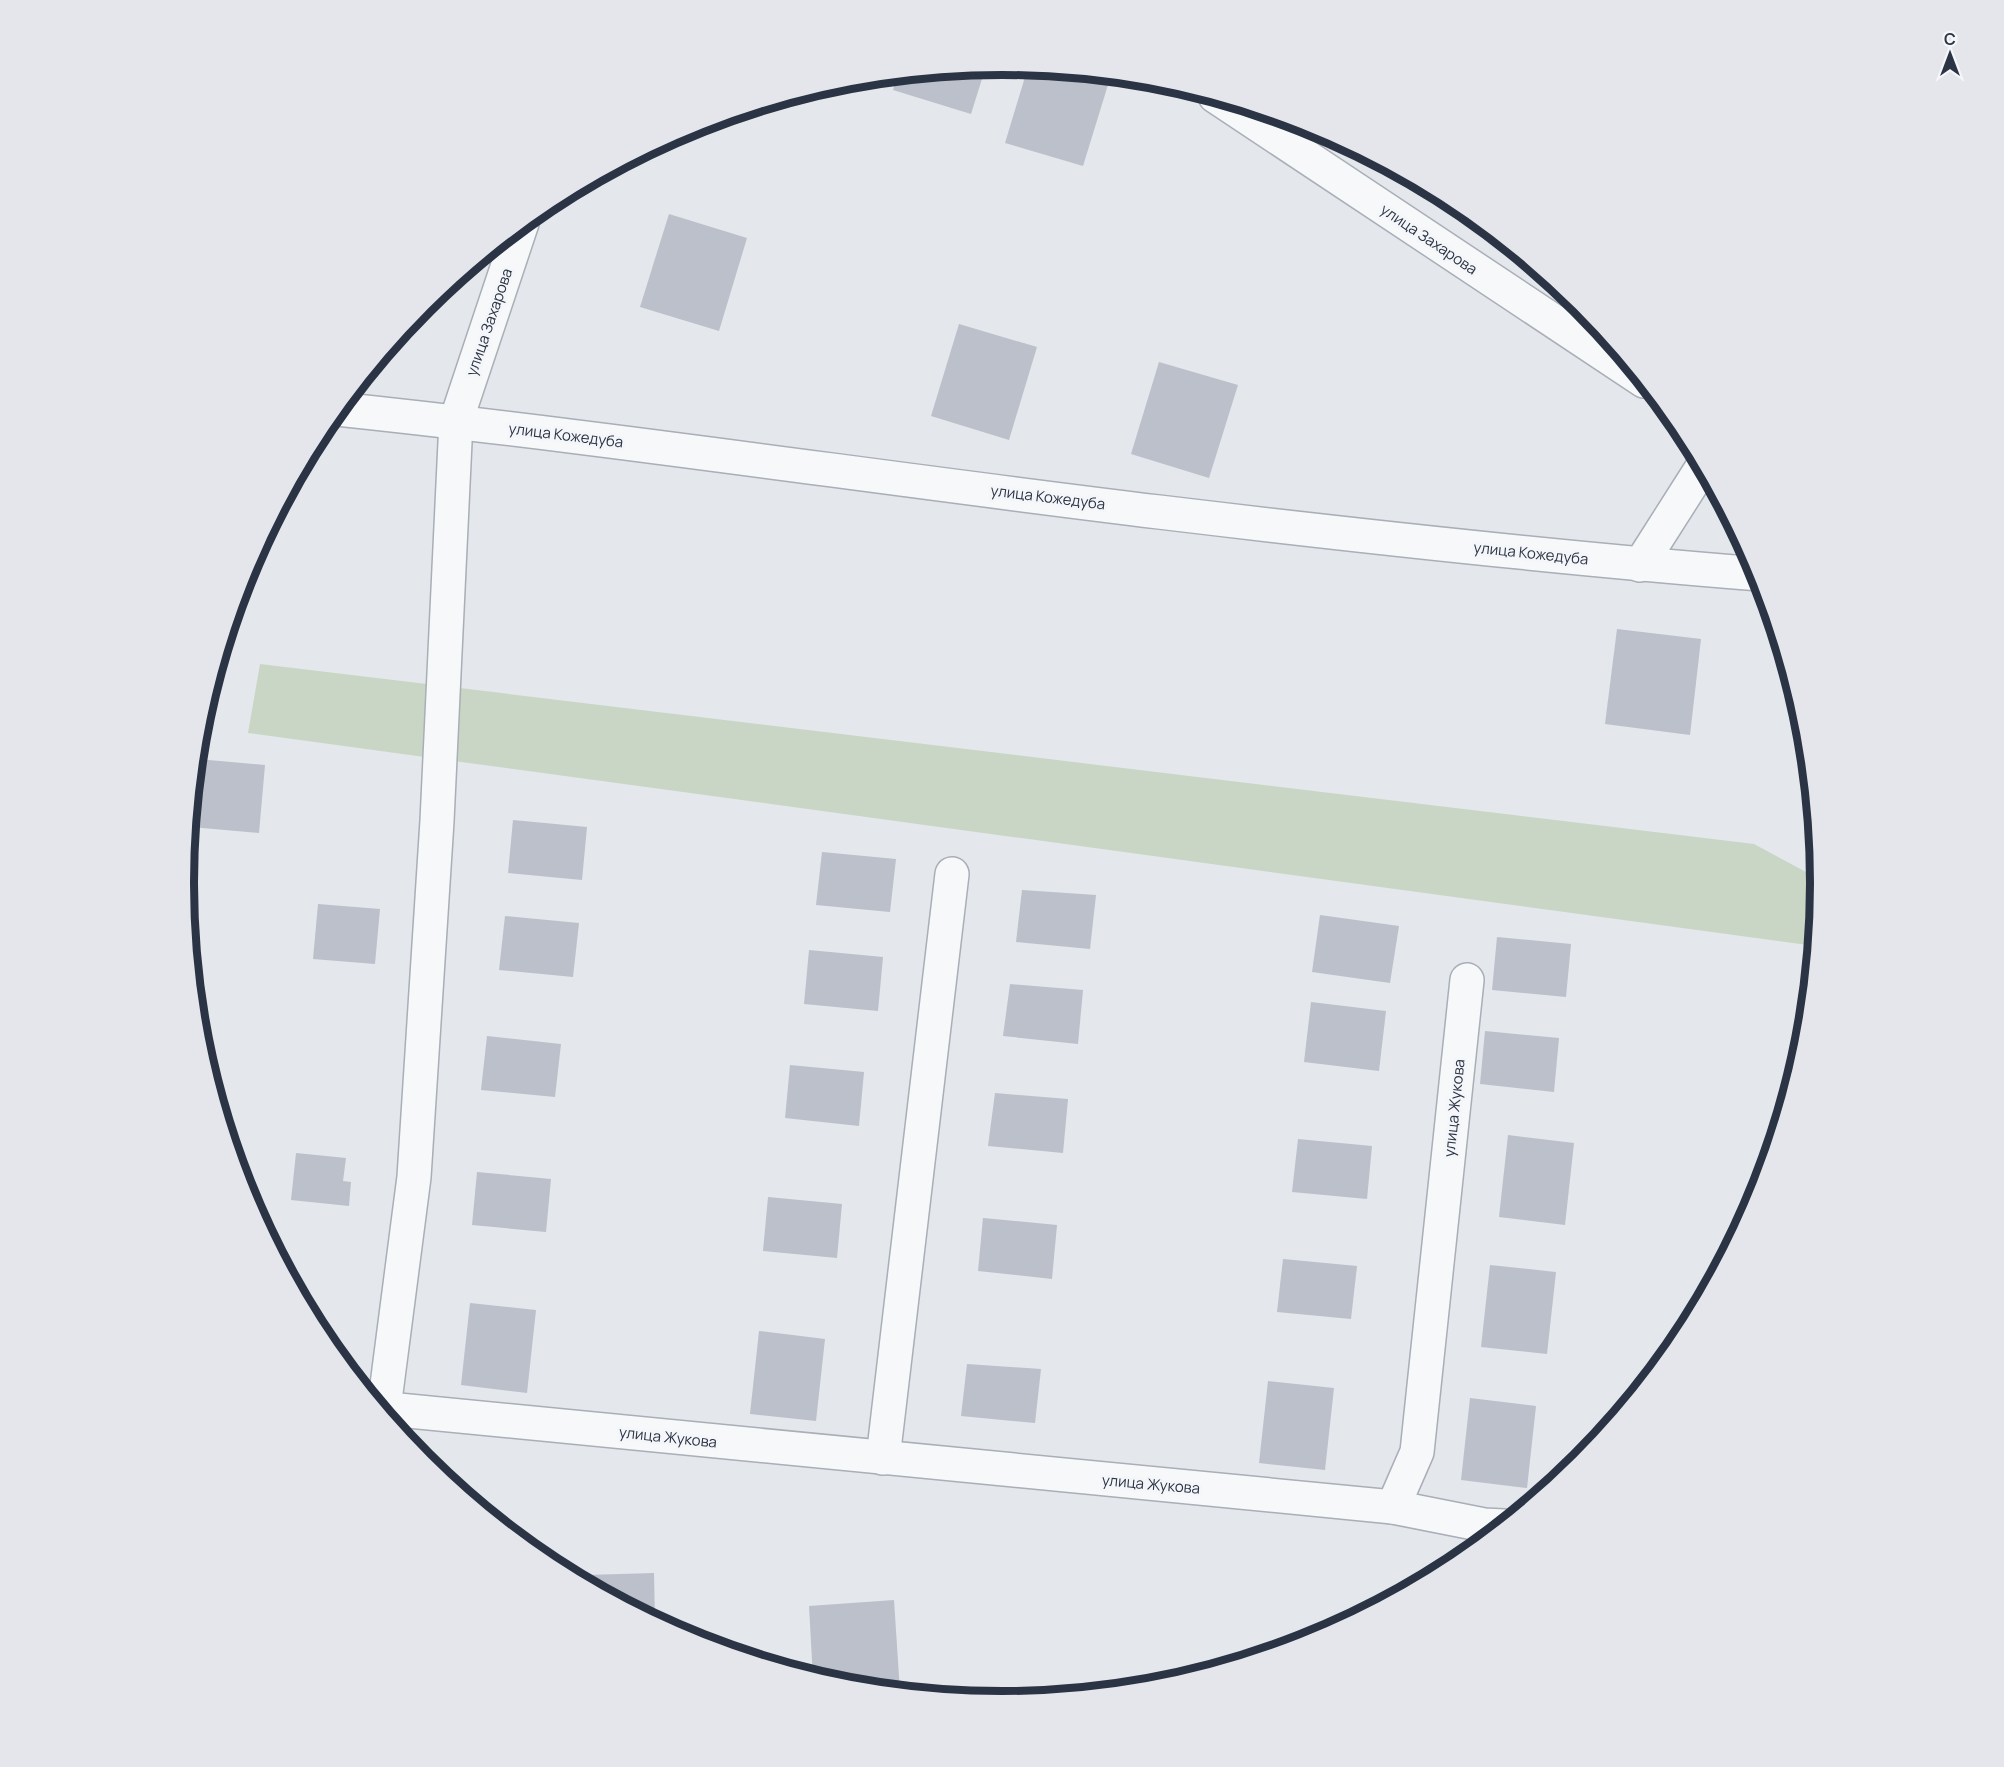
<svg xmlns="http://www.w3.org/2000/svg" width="2004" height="1767" font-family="Manrope,sans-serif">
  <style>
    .green { fill: #c9d6c5 }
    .building { fill: #bbc0ca }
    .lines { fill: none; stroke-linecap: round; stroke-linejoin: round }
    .minor-casing { stroke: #a9aeb7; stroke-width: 36 }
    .minor { stroke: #f7f8fa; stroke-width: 33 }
    .labels { text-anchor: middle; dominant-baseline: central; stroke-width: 6; stroke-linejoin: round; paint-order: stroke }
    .street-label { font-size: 15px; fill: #2b3445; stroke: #f4f6f9 }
    .rim { fill: none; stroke: #2b3445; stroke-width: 8 }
  </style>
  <rect width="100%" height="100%" fill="#e4e7ec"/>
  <polygon class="green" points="260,664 1754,844 1821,880 1814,952 1808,945 248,733"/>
  <g class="building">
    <polygon points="986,66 971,114 893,90 898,75"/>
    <polygon points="1028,67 1111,75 1083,166 1005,143"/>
    <polygon points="669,214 747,238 719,331 640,307"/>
    <polygon points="959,324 1037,347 1009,440 931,416"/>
    <polygon points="1159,362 1238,385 1209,478 1131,454"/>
    <polygon points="1617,629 1701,639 1690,735 1605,724"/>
    <polygon points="197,759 265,765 259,833 191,827"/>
    <polygon points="513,820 587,827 582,880 508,873"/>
    <polygon points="822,852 896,859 890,912 816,905"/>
    <polygon points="1022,890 1096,895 1090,949 1016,942"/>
    <polygon points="318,904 380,909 375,964 313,959"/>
    <polygon points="1320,915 1399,926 1390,983 1312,972"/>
    <polygon points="505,916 579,923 573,977 499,970"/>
    <polygon points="1497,937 1571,944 1566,997 1492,990"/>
    <polygon points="809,950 883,957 878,1011 804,1004"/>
    <polygon points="1010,984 1083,990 1078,1044 1003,1036"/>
    <polygon points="1311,1002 1386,1011 1379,1071 1304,1062"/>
    <polygon points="1485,1031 1559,1038 1554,1092 1480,1084"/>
    <polygon points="487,1036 561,1044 555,1097 481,1090"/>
    <polygon points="790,1065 864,1072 859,1126 785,1118"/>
    <polygon points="995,1093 1068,1099 1063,1153 988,1146"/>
    <polygon points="1508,1135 1574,1143 1565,1225 1499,1217"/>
    <polygon points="1298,1139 1372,1146 1367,1199 1292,1192"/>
    <polygon points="296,1153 346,1158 343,1181 351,1182 349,1206 291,1200"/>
    <polygon points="477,1172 551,1179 546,1232 472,1225"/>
    <polygon points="768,1197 842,1204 837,1258 763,1251"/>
    <polygon points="983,1218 1057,1225 1052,1279 978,1271"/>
    <polygon points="1283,1259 1357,1266 1351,1319 1277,1312"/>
    <polygon points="1490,1265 1556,1272 1547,1354 1481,1347"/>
    <polygon points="470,1303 536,1310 527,1393 461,1385"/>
    <polygon points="759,1331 825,1339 816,1421 750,1414"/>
    <polygon points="967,1364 1041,1369 1035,1423 961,1416"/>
    <polygon points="1268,1381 1334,1388 1325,1470 1259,1463"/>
    <polygon points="1470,1398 1536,1406 1527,1488 1461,1480"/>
    <polygon points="654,1573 655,1622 586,1585 586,1575"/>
    <polygon points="894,1600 900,1692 842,1687 813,1678 809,1606"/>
  </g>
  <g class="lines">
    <g class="minor-casing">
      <g id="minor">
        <polyline points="1215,96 1644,381"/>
        <path d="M 337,409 C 612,438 885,479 1159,512 C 1359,536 1559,558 1760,574"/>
        <polyline points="1640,565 1703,466"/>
        <polyline points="378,1408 1393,1507 1417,1452 1467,980"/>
        <polyline points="381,1411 384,1408 414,1177 437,821 456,421 522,223"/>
        <polyline points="883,1458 952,874"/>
        <polyline points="1393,1507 1484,1525 1504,1526"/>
      </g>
    </g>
    <use href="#minor" class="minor"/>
  </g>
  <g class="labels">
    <g class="street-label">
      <text transform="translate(1429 239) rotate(34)">улица Захарова</text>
      <text transform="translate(489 322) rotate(-71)">улица Захарова</text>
      <text transform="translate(566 435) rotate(7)">улица Кожедуба</text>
      <text transform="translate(1048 497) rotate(7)">улица Кожедуба</text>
      <text transform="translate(1531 553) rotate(6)">улица Кожедуба</text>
      <text transform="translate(1454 1108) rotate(-84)">улица Жукова</text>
      <text transform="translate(668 1437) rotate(6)">улица Жукова</text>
      <text transform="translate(1151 1484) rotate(5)">улица Жукова</text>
    </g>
  </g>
  <path d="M0 0H2004V1767H0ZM194 883a808 808 0 1 1 1616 0a808 808 0 1 1-1616 0Z" fill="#e4e6eb" fill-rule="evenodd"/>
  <path class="rim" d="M194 883a808 808 0 1 1 1616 0a808 808 0 1 1-1616 0Z"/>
  <g transform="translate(1950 54)" stroke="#f4f6f9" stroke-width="4.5" paint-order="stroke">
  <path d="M0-4.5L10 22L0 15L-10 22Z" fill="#2b3445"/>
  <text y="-9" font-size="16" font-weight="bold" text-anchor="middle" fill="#2b3445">С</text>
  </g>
</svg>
